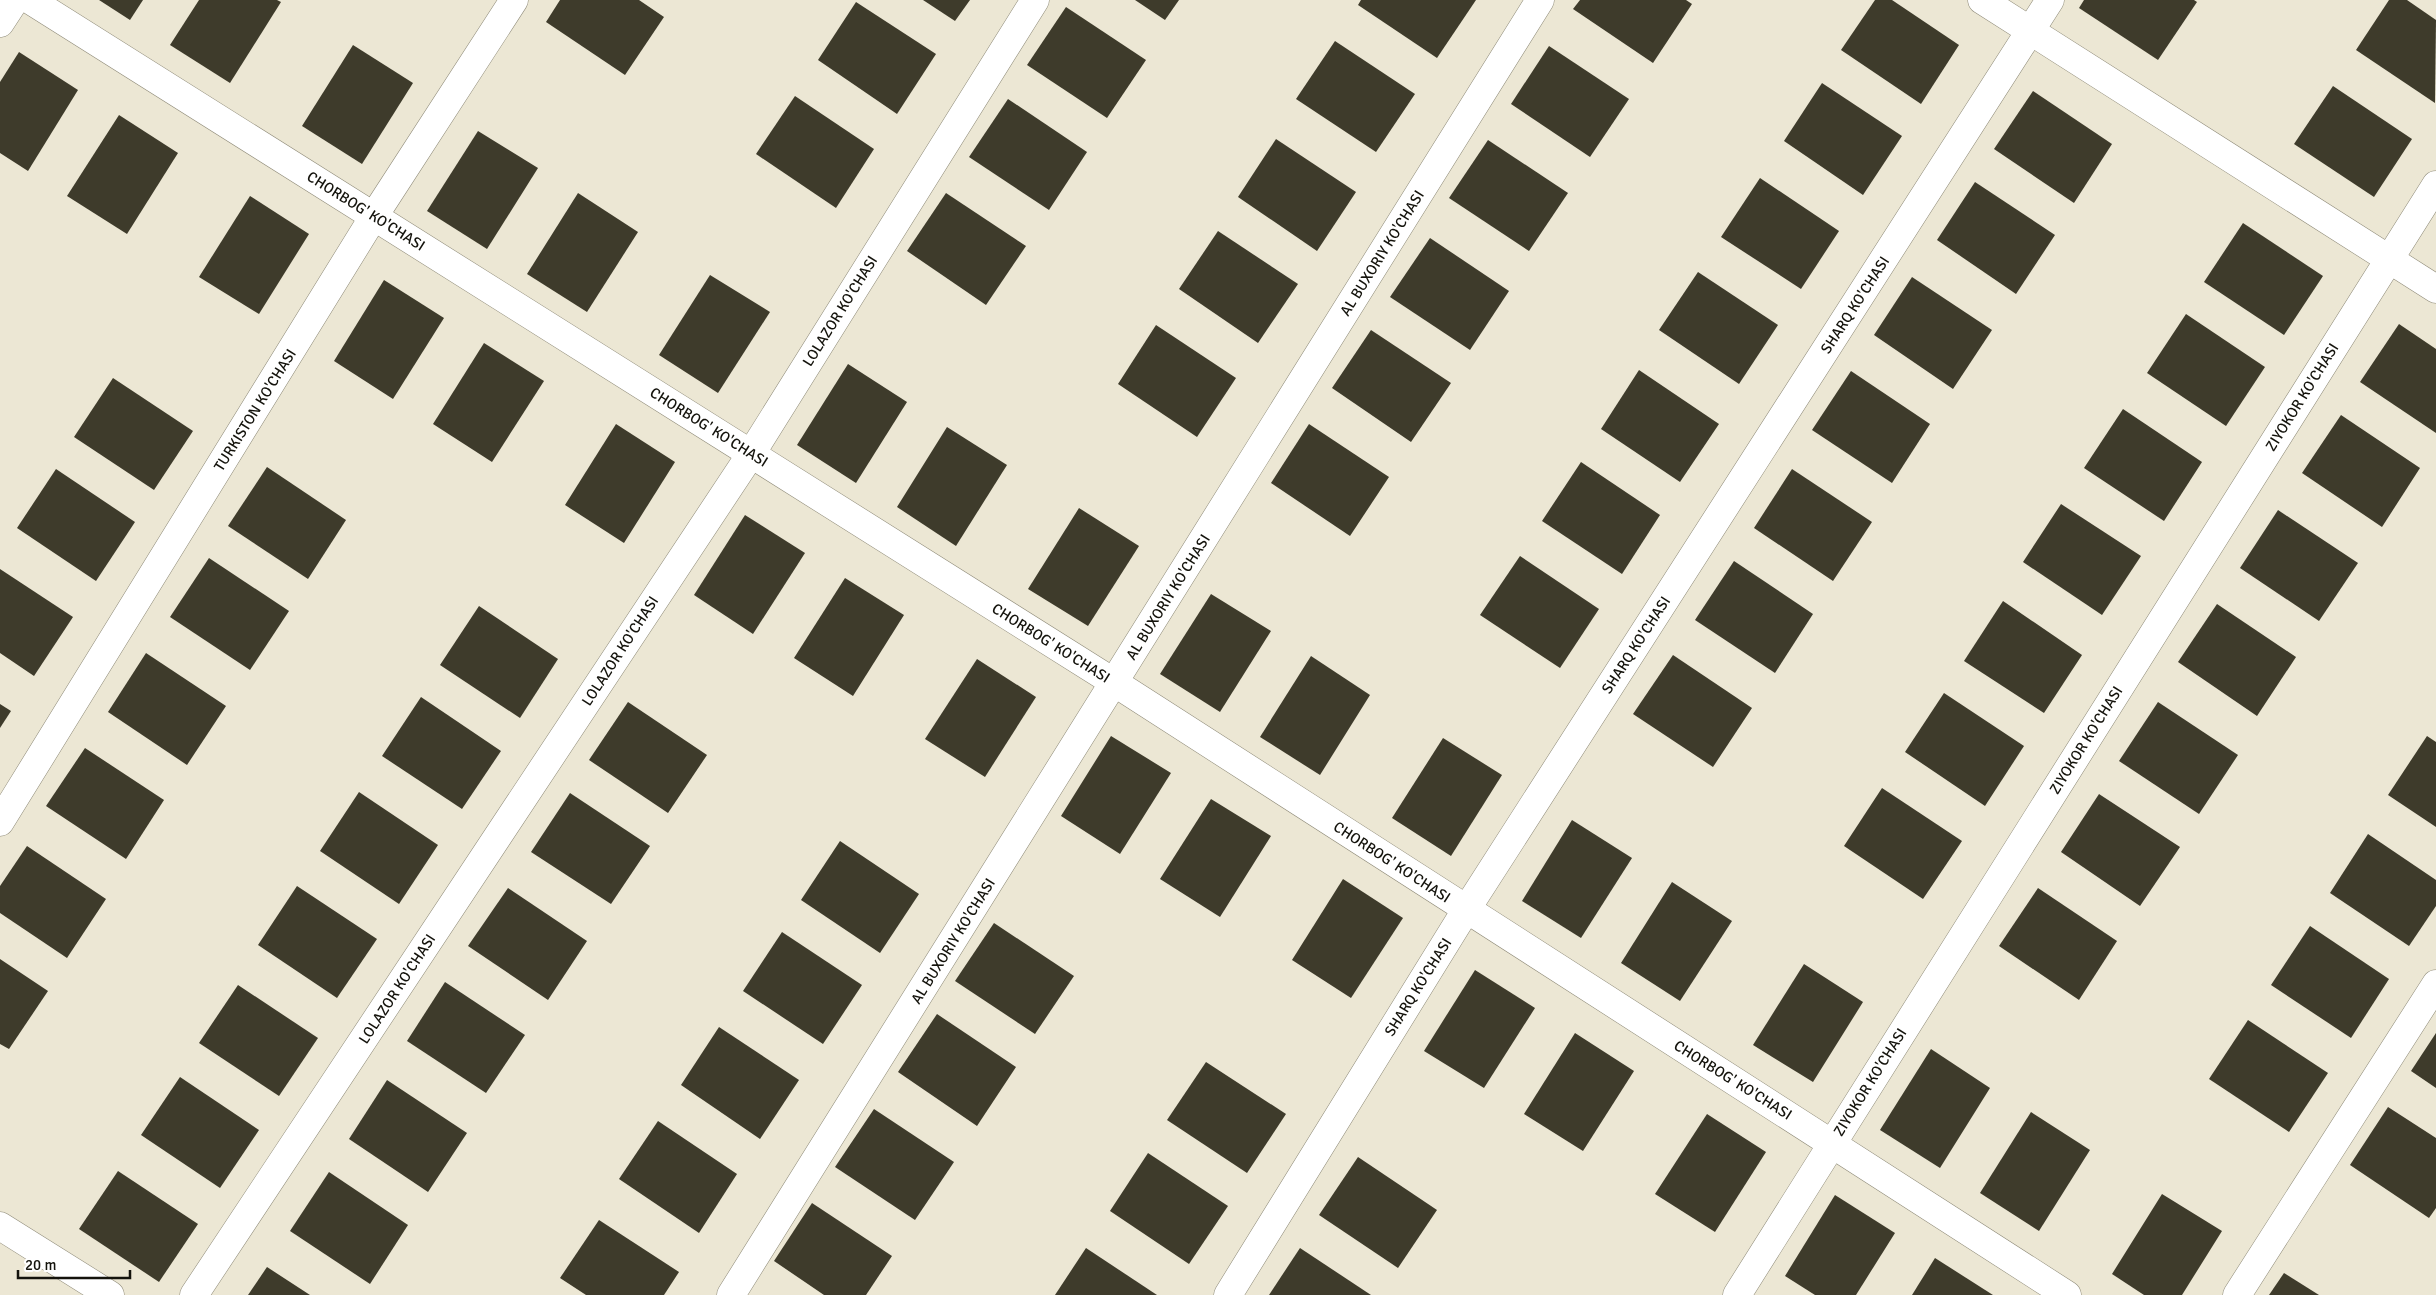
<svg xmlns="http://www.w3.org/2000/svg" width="2436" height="1295" font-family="Signika,sans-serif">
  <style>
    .building { fill: #3e3b2b }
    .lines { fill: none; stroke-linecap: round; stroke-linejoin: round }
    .minor-casing { stroke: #8e8a78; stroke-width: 29 }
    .minor { stroke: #fff; stroke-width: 28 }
    .labels { text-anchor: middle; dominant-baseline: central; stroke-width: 5; stroke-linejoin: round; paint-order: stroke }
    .street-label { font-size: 15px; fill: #14130c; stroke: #fff }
  </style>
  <rect width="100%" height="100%" fill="#ece7d4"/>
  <g class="building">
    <polygon points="99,0 143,0 130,20"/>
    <polygon points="199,0 277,0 281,2 230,83 170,45"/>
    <polygon points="560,0 639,0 664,17 625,75 546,22"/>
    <polygon points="923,0 970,0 955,21"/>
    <polygon points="1135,0 1179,0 1165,20"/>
    <polygon points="1361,0 1476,0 1437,58 1358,5"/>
    <polygon points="1580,0 1686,0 1692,4 1653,63 1573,9"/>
    <polygon points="1875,0 1892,0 1959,45 1921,104 1841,50"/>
    <polygon points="2084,0 2194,0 2197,2 2158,60 2079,8"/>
    <polygon points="2389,0 2407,0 2436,20 2435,103 2356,50"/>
    <polygon points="856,2 936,54 897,114 818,60"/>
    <polygon points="1066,7 1146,60 1107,118 1027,65"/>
    <polygon points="1335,41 1415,94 1376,152 1296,99"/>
    <polygon points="353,45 413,83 362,164 302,126"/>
    <polygon points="1549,46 1629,99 1590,157 1511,104"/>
    <polygon points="19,52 78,90 28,171 0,153 0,82"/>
    <polygon points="1822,83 1902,136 1863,195 1784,141"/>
    <polygon points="2333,86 2412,139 2374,197 2294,144"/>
    <polygon points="2033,91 2112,144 2074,203 1994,149"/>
    <polygon points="795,96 874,149 836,208 756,154"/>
    <polygon points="1008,99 1087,152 1049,210 969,157"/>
    <polygon points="119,115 178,153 127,234 67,196"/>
    <polygon points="478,131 538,168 487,249 427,211"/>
    <polygon points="1276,139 1356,192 1317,251 1238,197"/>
    <polygon points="1488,140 1568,193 1529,251 1449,198"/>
    <polygon points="1760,178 1839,231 1801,289 1721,237"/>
    <polygon points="1975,182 2055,235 2016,294 1937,240"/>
    <polygon points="578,193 638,232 587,312 527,274"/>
    <polygon points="946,193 1026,246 986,305 907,251"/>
    <polygon points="250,196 309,234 259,314 199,277"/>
    <polygon points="2243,223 2323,276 2284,335 2204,282"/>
    <polygon points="1218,231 1298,284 1258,343 1179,289"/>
    <polygon points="1430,238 1509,291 1470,350 1390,297"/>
    <polygon points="1698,272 1778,325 1739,384 1659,330"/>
    <polygon points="710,275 770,312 718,393 659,355"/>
    <polygon points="1912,277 1992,330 1953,389 1874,335"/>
    <polygon points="384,280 444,318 393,399 334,361"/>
    <polygon points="2186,314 2265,367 2226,426 2147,373"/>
    <polygon points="2399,324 2436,349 2436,433 2360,382"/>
    <polygon points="1156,325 1236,378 1197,437 1118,384"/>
    <polygon points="1371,330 1451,383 1411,442 1332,388"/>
    <polygon points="484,343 544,381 492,462 433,424"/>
    <polygon points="848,364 907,402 856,483 797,445"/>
    <polygon points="1639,370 1719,424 1680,482 1601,429"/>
    <polygon points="1851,371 1930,424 1892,483 1812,430"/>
    <polygon points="113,378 193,431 154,490 74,437"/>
    <polygon points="2123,409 2202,462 2164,521 2084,468"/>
    <polygon points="2341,415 2420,468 2382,527 2302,473"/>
    <polygon points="616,424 675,462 624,543 565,505"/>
    <polygon points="1309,424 1389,477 1350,536 1271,483"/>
    <polygon points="947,427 1007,465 956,546 897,507"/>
    <polygon points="1581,462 1660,515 1622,574 1542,521"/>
    <polygon points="267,467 346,520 308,579 228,526"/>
    <polygon points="56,469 135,522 96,581 17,528"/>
    <polygon points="1792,469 1872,522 1833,581 1754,528"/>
    <polygon points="2061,504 2141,556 2102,615 2023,562"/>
    <polygon points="1079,508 1139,546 1088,626 1028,589"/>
    <polygon points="2278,510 2358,563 2319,621 2240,568"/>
    <polygon points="745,515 805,553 753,634 694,595"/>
    <polygon points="1520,556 1599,609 1560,668 1480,615"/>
    <polygon points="209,558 289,611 250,670 170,617"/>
    <polygon points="1734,561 1813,614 1775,673 1695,620"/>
    <polygon points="0,569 73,617 34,676 0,653"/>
    <polygon points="845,578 904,615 853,696 794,658"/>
    <polygon points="1211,594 1271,631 1220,712 1160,674"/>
    <polygon points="2003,601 2082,655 2044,713 1964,661"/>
    <polygon points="2217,604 2296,657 2257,716 2178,662"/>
    <polygon points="479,606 558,659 520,718 440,665"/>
    <polygon points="146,653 226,706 187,765 108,712"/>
    <polygon points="1673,655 1752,708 1713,767 1633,714"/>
    <polygon points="1311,656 1370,695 1320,775 1260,737"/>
    <polygon points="977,659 1036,697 985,777 925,739"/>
    <polygon points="1944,693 2024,746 1985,806 1905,752"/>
    <polygon points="421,697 501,751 462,809 382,756"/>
    <polygon points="628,702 707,755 668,813 589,760"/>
    <polygon points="2158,702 2238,755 2199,814 2119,761"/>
    <polygon points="0,704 11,711 0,728"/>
    <polygon points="1111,736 1171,773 1120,854 1061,816"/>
    <polygon points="2427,736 2436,742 2436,827 2388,795"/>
    <polygon points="1443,738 1502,775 1451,856 1392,818"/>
    <polygon points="85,748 164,800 126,859 46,806"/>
    <polygon points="1882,788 1962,841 1923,899 1844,846"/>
    <polygon points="359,792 438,845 399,904 320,851"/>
    <polygon points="570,793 650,846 611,904 531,852"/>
    <polygon points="2099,794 2180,847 2140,906 2061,852"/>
    <polygon points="1211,799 1271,836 1220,917 1160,879"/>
    <polygon points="1572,820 1632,858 1581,938 1522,901"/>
    <polygon points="2368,834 2436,880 2436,906 2409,946 2330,893"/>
    <polygon points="840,841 919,894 880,953 801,900"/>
    <polygon points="27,846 106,899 67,958 0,913 0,886"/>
    <polygon points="1343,879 1403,918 1351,998 1292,960"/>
    <polygon points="1672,882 1732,921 1680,1001 1621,963"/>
    <polygon points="297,886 377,939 337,998 258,945"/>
    <polygon points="508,888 587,941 548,1000 468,946"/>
    <polygon points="2038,888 2117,941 2079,1000 1999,946"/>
    <polygon points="994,923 1074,976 1035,1034 955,981"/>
    <polygon points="2310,926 2389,979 2351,1038 2271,985"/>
    <polygon points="782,932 862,985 823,1044 743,991"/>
    <polygon points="0,959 48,991 9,1049 0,1044"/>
    <polygon points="1804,964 1863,1002 1813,1082 1753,1045"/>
    <polygon points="1475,970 1535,1008 1484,1088 1424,1051"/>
    <polygon points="445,982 525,1035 486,1093 407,1041"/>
    <polygon points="238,985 318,1038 279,1096 199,1043"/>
    <polygon points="937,1014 1016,1067 977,1126 898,1072"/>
    <polygon points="2248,1020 2328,1073 2289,1132 2209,1079"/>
    <polygon points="719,1027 799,1080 760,1139 681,1085"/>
    <polygon points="1575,1033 1634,1071 1583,1151 1524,1114"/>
    <polygon points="2436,1033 2436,1088 2411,1071"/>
    <polygon points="1931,1049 1990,1088 1940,1168 1880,1130"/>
    <polygon points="1206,1062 1286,1114 1247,1173 1167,1120"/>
    <polygon points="180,1077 259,1130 220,1188 141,1135"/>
    <polygon points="387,1080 467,1133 428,1192 349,1139"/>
    <polygon points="2388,1107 2436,1138 2436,1208 2429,1218 2350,1165"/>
    <polygon points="874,1109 954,1162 915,1220 835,1167"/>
    <polygon points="2031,1112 2090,1150 2039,1231 1980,1193"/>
    <polygon points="1707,1114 1766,1152 1715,1232 1655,1194"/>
    <polygon points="658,1121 737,1174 699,1233 619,1179"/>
    <polygon points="1148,1153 1228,1206 1189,1264 1110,1211"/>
    <polygon points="1358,1157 1437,1210 1398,1268 1319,1215"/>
    <polygon points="118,1171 198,1224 159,1282 79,1229"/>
    <polygon points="329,1172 408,1225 370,1284 290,1231"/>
    <polygon points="2162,1194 2222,1231 2182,1295 2144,1295 2112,1274"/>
    <polygon points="1835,1195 1895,1233 1856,1295 1815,1295 1785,1276"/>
    <polygon points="812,1203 892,1256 866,1295 824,1295 774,1261"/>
    <polygon points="599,1220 679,1272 664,1295 586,1295 560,1278"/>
    <polygon points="1086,1248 1157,1295 1055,1295"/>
    <polygon points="1300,1248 1371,1295 1269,1295"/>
    <polygon points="1935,1258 1993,1295 1912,1295"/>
    <polygon points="267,1267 310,1295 248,1295"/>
    <polygon points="2284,1273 2319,1295 2269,1295"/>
  </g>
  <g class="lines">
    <g class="minor-casing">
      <g id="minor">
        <polyline points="30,0 1115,683 2067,1295"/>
        <polyline points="1982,0 2436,289"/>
        <polyline points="0,23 15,0"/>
        <polyline points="0,822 374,216 514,0"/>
        <polyline points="0,1226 110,1295"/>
        <polyline points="194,1295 751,454 1035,0"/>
        <polyline points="731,1295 1540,0"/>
        <polyline points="1228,1295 1466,910 2050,0"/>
        <polyline points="1737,1295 2436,185"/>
        <polyline points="2237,1295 2436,984"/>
      </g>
    </g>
    <use href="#minor" class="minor"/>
  </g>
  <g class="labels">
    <g class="street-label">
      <text transform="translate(366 211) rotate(32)">CHORBOG' KO'CHASI</text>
      <text transform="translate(1382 253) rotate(-58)">AL BUXORIY KO'CHASI</text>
      <text transform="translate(1855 305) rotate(-57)">SHARQ KO'CHASI</text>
      <text transform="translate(840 311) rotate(-58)">LOLAZOR KO'CHASI</text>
      <text transform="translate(2302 397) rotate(-58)">ZIYOKOR KO'CHASI</text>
      <text transform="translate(255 410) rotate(-58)">TURKISTON KO'CHASI</text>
      <text transform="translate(709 427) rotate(32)">CHORBOG' KO'CHASI</text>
      <text transform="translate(1168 597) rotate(-58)">AL BUXORIY KO'CHASI</text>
      <text transform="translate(1051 643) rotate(32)">CHORBOG' KO'CHASI</text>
      <text transform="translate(1636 645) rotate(-57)">SHARQ KO'CHASI</text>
      <text transform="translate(620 651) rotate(-57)">LOLAZOR KO'CHASI</text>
      <text transform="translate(2086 740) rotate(-58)">ZIYOKOR KO'CHASI</text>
      <text transform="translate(1392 862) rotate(33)">CHORBOG' KO'CHASI</text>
      <text transform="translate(953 941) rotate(-58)">AL BUXORIY KO'CHASI</text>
      <text transform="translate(1418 987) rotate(-58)">SHARQ KO'CHASI</text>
      <text transform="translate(397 989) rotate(-57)">LOLAZOR KO'CHASI</text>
      <text transform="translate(1733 1080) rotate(32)">CHORBOG' KO'CHASI</text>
      <text transform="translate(1870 1082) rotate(-58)">ZIYOKOR KO'CHASI</text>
    </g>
  </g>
  <path d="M18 1270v8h112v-8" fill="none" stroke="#14130c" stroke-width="2.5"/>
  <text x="25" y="1270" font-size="15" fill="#14130c" stroke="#ffffff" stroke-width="4" paint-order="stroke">20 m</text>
</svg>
